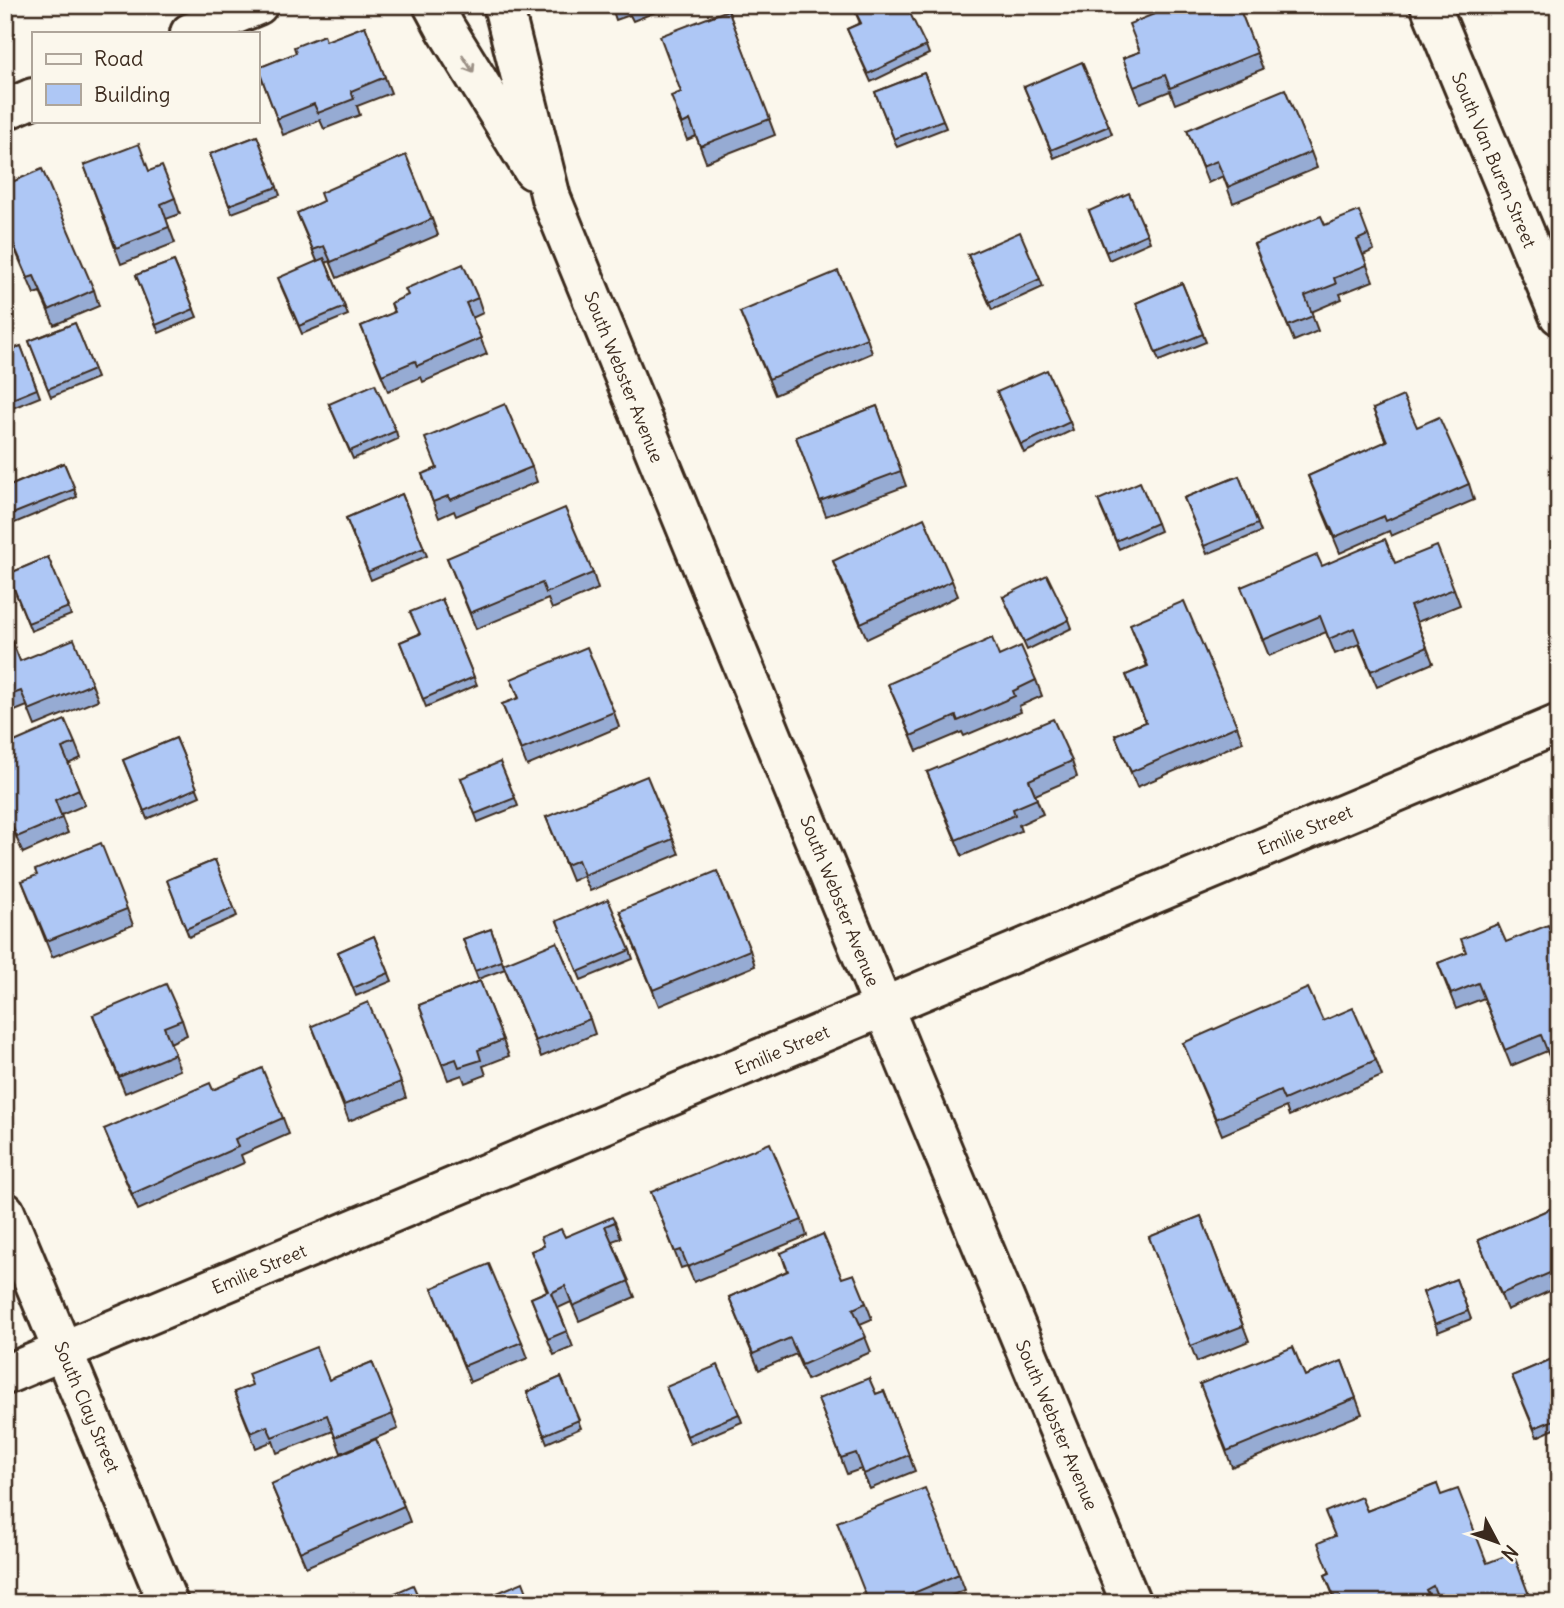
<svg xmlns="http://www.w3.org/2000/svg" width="1564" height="1608" font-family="Delius,sans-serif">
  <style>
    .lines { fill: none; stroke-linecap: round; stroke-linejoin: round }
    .street-casing { stroke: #3b2a1e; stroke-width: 44 }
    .secondary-casing { stroke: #3b2a1e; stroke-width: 44 }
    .street { stroke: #fbf7ec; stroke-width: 38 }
    .secondary { stroke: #fbf7ec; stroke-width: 38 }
    .wall { fill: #96abd3; stroke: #3b2a1e; stroke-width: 2 }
    .building { fill: #aec7f5; stroke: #3b2a1e; stroke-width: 2 }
    .oneway { stroke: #9b9085 }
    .labels { text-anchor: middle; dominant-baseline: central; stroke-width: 7; stroke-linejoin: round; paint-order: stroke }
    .street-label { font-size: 18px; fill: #3b2a1e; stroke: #fbf7ec }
  </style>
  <rect width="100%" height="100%" fill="#fbf7ec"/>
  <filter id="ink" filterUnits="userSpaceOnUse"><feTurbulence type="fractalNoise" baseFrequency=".0143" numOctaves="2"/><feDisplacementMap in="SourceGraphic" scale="14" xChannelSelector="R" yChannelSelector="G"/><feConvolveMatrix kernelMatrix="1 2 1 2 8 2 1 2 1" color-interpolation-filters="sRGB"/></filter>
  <g filter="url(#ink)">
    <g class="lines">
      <g class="street-casing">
        <g id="street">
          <polyline points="1430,5 1559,315"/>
          <polyline points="190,33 258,5"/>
          <polyline points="5,110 33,98"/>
          <polyline points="5,1212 168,1603"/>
          <polyline points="5,1375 1559,724"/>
        </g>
      </g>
      <g class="secondary-casing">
        <g id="secondary">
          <polyline points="433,5 446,29 533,170"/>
          <polyline points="503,5 551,198 908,1067 1131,1603"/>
        </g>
      </g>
      <use href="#street" class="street"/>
      <use href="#secondary" class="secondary"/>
    </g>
    <g class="wall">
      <polygon points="611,5 673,5 633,21 630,15 616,20"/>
      <polygon points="1164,5 1238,5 1263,69 1175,104 1170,91 1140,103 1123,58 1139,52 1166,9"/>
      <polygon points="728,10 775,135 706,162 696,136 687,140 676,112 681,92"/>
      <polygon points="855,11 926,46 929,54 871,82 847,29 860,23"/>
      <polygon points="365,26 391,93 357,106 360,115 324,129 320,120 283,135 258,68"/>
      <polygon points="924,73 946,128 897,147 875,92"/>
      <polygon points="1024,87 1109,126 1112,134 1054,158"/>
      <polygon points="1187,130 1311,152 1317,168 1233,203 1223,176 1208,183"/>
      <polygon points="257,136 280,195 232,213 210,154"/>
      <polygon points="84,165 149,171 175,198 180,214 166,219 175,243 121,264"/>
      <polygon points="5,185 94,290 99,306 54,325 40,292 34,294 5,226"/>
      <polygon points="1089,211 1147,234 1150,242 1109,260"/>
      <polygon points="297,213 432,219 438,235 337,278 330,261 326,263 348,315 302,334 281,286 317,261"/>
      <polygon points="1325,225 1368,235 1374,250 1363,255 1373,281 1340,294 1342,299 1311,312 1318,331 1294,341 1254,244"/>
      <polygon points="968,255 1040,279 1043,287 992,310"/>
      <polygon points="174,261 197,317 159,333 136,275"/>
      <polygon points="1182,283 1206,342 1159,361 1136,303"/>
      <polygon points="478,298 483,313 472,318 487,354 423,382 421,377 388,391 361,326 394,313 391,303"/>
      <polygon points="740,312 867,338 872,353 775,395"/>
      <polygon points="75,323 97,378 51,397 29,341"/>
      <polygon points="21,346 40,397 5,411 5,352"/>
      <polygon points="997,392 1070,422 1073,430 1024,453"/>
      <polygon points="329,404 396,431 398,439 353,459"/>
      <polygon points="877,406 906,486 826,516 796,437"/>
      <polygon points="1373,409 1417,427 1469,484 1474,500 1391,536 1389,531 1340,553 1308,476 1386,442"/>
      <polygon points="64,463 77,497 5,527 5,488"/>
      <polygon points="532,467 537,482 456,516 454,511 439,518 422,474"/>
      <polygon points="1239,476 1261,532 1207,554 1184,498"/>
      <polygon points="402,494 427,556 371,580 346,518"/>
      <polygon points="1101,508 1157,523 1160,531 1119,549"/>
      <polygon points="48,557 71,615 31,631 8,574"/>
      <polygon points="447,558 593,573 598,589 552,609 548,599 476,629"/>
      <polygon points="833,561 952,581 958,596 867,639 839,576"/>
      <polygon points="1395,563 1454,589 1460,605 1417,622 1433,663 1377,687 1359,644 1335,654 1326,632 1269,656 1241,587 1322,566"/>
      <polygon points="1003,597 1069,620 1072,628 1027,650"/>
      <polygon points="442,599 477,685 426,707 400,642 419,634"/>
      <polygon points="1130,624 1237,726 1243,742 1137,787 1115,735 1145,722 1126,675 1147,666"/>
      <polygon points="5,640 20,661 92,684 98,700 35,726 27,706 5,715"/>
      <polygon points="999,656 1036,680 1042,696 1019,706 1021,712 964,736 962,732 917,751 888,684"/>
      <polygon points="511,679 614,712 619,727 527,766 502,704 519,698"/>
      <polygon points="176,738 200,796 147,819 123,760"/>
      <polygon points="75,743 81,758 68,764 85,805 61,815 68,833 23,853 5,812 5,746"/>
      <polygon points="1072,761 1077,777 1035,795 1043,814 1019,825 1021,831 962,856 927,772"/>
      <polygon points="461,778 515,798 518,806 478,822"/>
      <polygon points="546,817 673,839 679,854 590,891 583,876 572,881"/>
      <polygon points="215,860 237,916 189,937 167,880"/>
      <polygon points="22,881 127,909 133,925 52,957"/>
      <polygon points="620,911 750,950 755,966 659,1006"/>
      <polygon points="557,921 630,950 633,959 581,980"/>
      <polygon points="491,929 503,964 590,1019 595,1034 541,1057 505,969 478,979 463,939"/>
      <polygon points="374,936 392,981 356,996 338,952"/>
      <polygon points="1506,942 1559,951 1558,1079 1547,1051 1511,1066 1484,998 1456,1009 1444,979 1438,963"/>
      <polygon points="480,981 509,1056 483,1066 486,1075 465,1083 462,1075 448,1080 419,1005"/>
      <polygon points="93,1015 182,1020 187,1035 170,1043 180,1070 125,1093"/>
      <polygon points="1323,1021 1376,1060 1382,1076 1289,1116 1286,1107 1222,1135 1183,1043"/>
      <polygon points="312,1026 401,1082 406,1098 349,1121"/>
      <polygon points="283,1118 289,1134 241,1155 244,1163 138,1210 104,1129"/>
      <polygon points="651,1192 802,1220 807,1236 694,1282 687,1266 681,1268"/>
      <polygon points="1559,1205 1559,1287 1507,1310 1478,1240"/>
      <polygon points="1201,1216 1249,1341 1197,1362 1149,1237"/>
      <polygon points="615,1222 621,1238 612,1241 635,1297 579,1321 571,1302 558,1308 573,1347 554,1355 531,1298 547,1291 531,1251 565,1237"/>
      <polygon points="781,1253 866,1303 872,1319 860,1324 871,1352 807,1380 796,1354 759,1370 729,1297 787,1271"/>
      <polygon points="1456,1279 1471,1319 1438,1332 1423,1292"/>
      <polygon points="432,1288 522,1342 528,1358 470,1382"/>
      <polygon points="1559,1356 1559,1427 1537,1437 1512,1376"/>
      <polygon points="1342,1361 1362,1414 1232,1467 1200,1384 1305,1376"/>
      <polygon points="372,1362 398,1429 341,1453 333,1431 277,1453 273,1441 256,1448 234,1392 329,1380"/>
      <polygon points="561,1377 581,1428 547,1443 527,1392"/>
      <polygon points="666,1387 739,1414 742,1422 690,1444"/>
      <polygon points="884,1391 915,1471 870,1489 861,1469 847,1474 818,1399 876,1394"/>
      <polygon points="271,1484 404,1506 410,1522 306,1567"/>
      <polygon points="1437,1484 1439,1602 1336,1603 1325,1575 1329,1573 1334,1536 1367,1511"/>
      <polygon points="959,1574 965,1590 934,1603 868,1603"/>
    </g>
    <g class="building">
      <polygon points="867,5 906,5 926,46 868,74 847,29 861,23 855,11"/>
      <polygon points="1165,5 1238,5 1257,53 1170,88 1165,75 1134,87 1123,58 1140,52 1129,24 1167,9"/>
      <polygon points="728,10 770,119 700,146 690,120 682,124 671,96 681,92 660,36"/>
      <polygon points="365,26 385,77 351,91 354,99 318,113 314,104 277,119 258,68 296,53 294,47 324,35 326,41"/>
      <polygon points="1082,62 1109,126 1051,150 1024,87"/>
      <polygon points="924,73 943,120 894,139 875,92"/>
      <polygon points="1285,89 1311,152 1228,187 1217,161 1202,167 1187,130"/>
      <polygon points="257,136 277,187 229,205 210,154"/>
      <polygon points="139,144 149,171 162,166 175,198 161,204 169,227 116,248 84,165"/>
      <polygon points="406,155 432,219 331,262 324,246 313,250 297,213 323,201 320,193"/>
      <polygon points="42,169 94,290 49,310 34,276 28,278 5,224 5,185"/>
      <polygon points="1129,193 1147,234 1106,252 1089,211"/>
      <polygon points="1359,211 1368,235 1357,240 1367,265 1334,278 1336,284 1305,296 1313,316 1288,326 1254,244 1321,216 1325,225"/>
      <polygon points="1020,232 1040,279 989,302 968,255"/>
      <polygon points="324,258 345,307 299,326 278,278"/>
      <polygon points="174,261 194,309 156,325 136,275"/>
      <polygon points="463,264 478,298 466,303 481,338 417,366 415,361 382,375 361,326 395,312 391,303 408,295 405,289"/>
      <polygon points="838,271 867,338 769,379 740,312"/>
      <polygon points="1182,283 1203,334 1156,353 1136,303"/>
      <polygon points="75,323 94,370 48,389 29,341"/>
      <polygon points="21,346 37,389 5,402 5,352"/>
      <polygon points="1047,370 1070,422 1021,445 997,392"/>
      <polygon points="375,384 396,431 350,451 329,404"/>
      <polygon points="1403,396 1417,427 1439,417 1469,484 1386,521 1384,516 1335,537 1308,476 1387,441 1373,409"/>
      <polygon points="505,404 532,467 450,500 448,496 433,502 422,474 437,468 425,438"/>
      <polygon points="877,406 901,471 820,501 796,437"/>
      <polygon points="64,463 75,489 5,517 5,488"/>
      <polygon points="1239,476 1258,524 1204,546 1184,498"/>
      <polygon points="1140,482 1157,523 1116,541 1098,500"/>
      <polygon points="402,494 424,548 368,572 346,518"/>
      <polygon points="565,508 593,573 546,593 542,583 470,613 447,558"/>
      <polygon points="924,518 952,581 861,623 833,561"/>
      <polygon points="1385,539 1395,563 1437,546 1454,589 1410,606 1427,647 1371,671 1354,628 1329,639 1320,616 1263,640 1241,587 1317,555 1322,566"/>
      <polygon points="48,557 69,607 28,623 8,574"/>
      <polygon points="1047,575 1069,620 1024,642 1003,597"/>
      <polygon points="442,599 474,677 423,699 400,642 420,634 410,612"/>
      <polygon points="1184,601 1237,726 1131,772 1115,735 1146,722 1126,675 1148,666 1130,624"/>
      <polygon points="11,638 20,661 74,639 92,684 29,710 21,691 5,697 5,640"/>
      <polygon points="992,638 999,656 1021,646 1036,680 1013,691 1015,696 958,721 956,716 911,736 888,684"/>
      <polygon points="587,647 614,712 521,750 502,704 519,698 511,679"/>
      <polygon points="1053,719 1072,761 1029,780 1037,799 1013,809 1015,815 956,840 927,772"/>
      <polygon points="65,720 75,743 62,748 79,789 55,800 62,818 17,837 5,810 5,746"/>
      <polygon points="176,738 197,788 144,811 123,760"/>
      <polygon points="500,762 515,798 475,814 461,778"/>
      <polygon points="647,776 673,839 584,875 578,860 566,865 546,817"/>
      <polygon points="101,843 127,909 47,941 22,881 37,875 35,870"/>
      <polygon points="215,860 234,908 186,929 167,880"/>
      <polygon points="717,871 750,950 653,990 620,911"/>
      <polygon points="608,899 630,950 578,972 557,921"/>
      <polygon points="1498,924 1506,942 1548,925 1559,951 1559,1060 1552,1063 1541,1035 1505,1050 1478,983 1451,994 1438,963 1466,952 1461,939"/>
      <polygon points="491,929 502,961 475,971 463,939"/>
      <polygon points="374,936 389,973 353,988 338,952"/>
      <polygon points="557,942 590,1019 535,1041 503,964"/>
      <polygon points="480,981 503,1040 478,1050 481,1060 459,1067 456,1059 442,1064 419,1005"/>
      <polygon points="166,984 182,1020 164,1027 175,1054 119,1077 93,1015"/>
      <polygon points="1308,988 1323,1021 1353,1008 1376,1060 1284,1100 1280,1091 1216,1119 1183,1043"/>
      <polygon points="368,1002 401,1082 344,1105 312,1026"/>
      <polygon points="262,1068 283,1118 235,1139 238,1147 132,1194 104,1129 210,1083 213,1090"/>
      <polygon points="770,1143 802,1220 688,1267 681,1250 675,1252 651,1192"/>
      <polygon points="1559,1205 1559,1269 1501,1294 1478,1240"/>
      <polygon points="1201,1216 1243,1326 1191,1346 1149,1237"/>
      <polygon points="612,1217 615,1222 605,1226 629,1281 573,1306 565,1286 551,1293 567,1331 548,1339 531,1298 548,1291 531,1251 544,1246 541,1237 561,1229 565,1237"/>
      <polygon points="823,1234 842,1278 854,1274 866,1303 853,1309 866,1337 802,1365 790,1338 753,1354 729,1297 788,1271 781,1253"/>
      <polygon points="489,1264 522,1342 464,1366 432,1288"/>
      <polygon points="1456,1279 1468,1311 1435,1324 1423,1292"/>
      <polygon points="316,1347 329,1380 372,1362 393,1414 335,1437 327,1415 272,1437 267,1426 251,1433 234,1392 252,1385 248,1374"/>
      <polygon points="1293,1347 1305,1376 1342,1361 1356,1398 1227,1451 1200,1384"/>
      <polygon points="1559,1356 1559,1418 1534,1428 1512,1376"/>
      <polygon points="718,1365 739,1414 687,1436 666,1387"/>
      <polygon points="561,1377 579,1420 544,1435 527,1392"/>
      <polygon points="869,1378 876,1394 884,1391 909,1455 864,1474 856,1453 841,1458 818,1399"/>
      <polygon points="376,1439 404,1506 300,1552 271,1484"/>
      <polygon points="1437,1484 1441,1495 1458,1489 1487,1563 1513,1553 1532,1603 1440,1603 1433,1586 1426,1590 1430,1598 1417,1603 1342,1603 1340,1597 1335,1599 1325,1575 1330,1573 1318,1543 1335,1536 1325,1512 1361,1497 1367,1511"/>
      <polygon points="925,1488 959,1574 890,1603 869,1603 837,1522"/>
      <polygon points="523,1582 531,1603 485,1603 483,1599"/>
      <polygon points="413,1585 421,1603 373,1603"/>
    </g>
    <defs><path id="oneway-shaft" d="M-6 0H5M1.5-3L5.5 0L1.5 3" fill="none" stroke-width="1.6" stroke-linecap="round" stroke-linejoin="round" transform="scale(1.75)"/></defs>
    <use class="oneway" href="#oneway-shaft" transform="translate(468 64) rotate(58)"/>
  </g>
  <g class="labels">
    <g class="street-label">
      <text transform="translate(1494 160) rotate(67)">South Van Buren Street</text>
      <text transform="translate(624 377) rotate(68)">South Webster Avenue</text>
      <text transform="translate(1305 830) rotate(-23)">Emilie Street</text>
      <text transform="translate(840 901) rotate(68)">South Webster Avenue</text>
      <text transform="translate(782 1050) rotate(-23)">Emilie Street</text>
      <text transform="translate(259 1269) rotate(-23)">Emilie Street</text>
      <text transform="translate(87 1407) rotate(67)">South Clay Street</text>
      <text transform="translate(1057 1425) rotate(67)">South Webster Avenue</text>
    </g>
  </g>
  <rect width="1564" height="1608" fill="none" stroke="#fbf7ec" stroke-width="28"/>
  <rect x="14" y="14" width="1536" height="1580" fill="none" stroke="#3b2a1e" stroke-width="2.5" filter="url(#ink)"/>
  <rect x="32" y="32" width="228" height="91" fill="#fbf7ec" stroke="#aea59a" stroke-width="2"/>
  <rect x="46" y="54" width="35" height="10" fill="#fbf7ec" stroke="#aea59a" stroke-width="2"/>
  <text x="94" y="66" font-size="21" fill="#3b2a1e">Road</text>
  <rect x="46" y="84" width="35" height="21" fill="#aec7f5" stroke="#aea59a" stroke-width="2"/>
  <text x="94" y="102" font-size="21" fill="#3b2a1e">Building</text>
  <g transform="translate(1497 1542) rotate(131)" stroke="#fbf7ec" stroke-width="5" paint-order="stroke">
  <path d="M0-5L12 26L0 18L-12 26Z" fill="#3b2a1e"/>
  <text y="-10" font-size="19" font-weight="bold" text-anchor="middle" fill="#3b2a1e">N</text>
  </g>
</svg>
